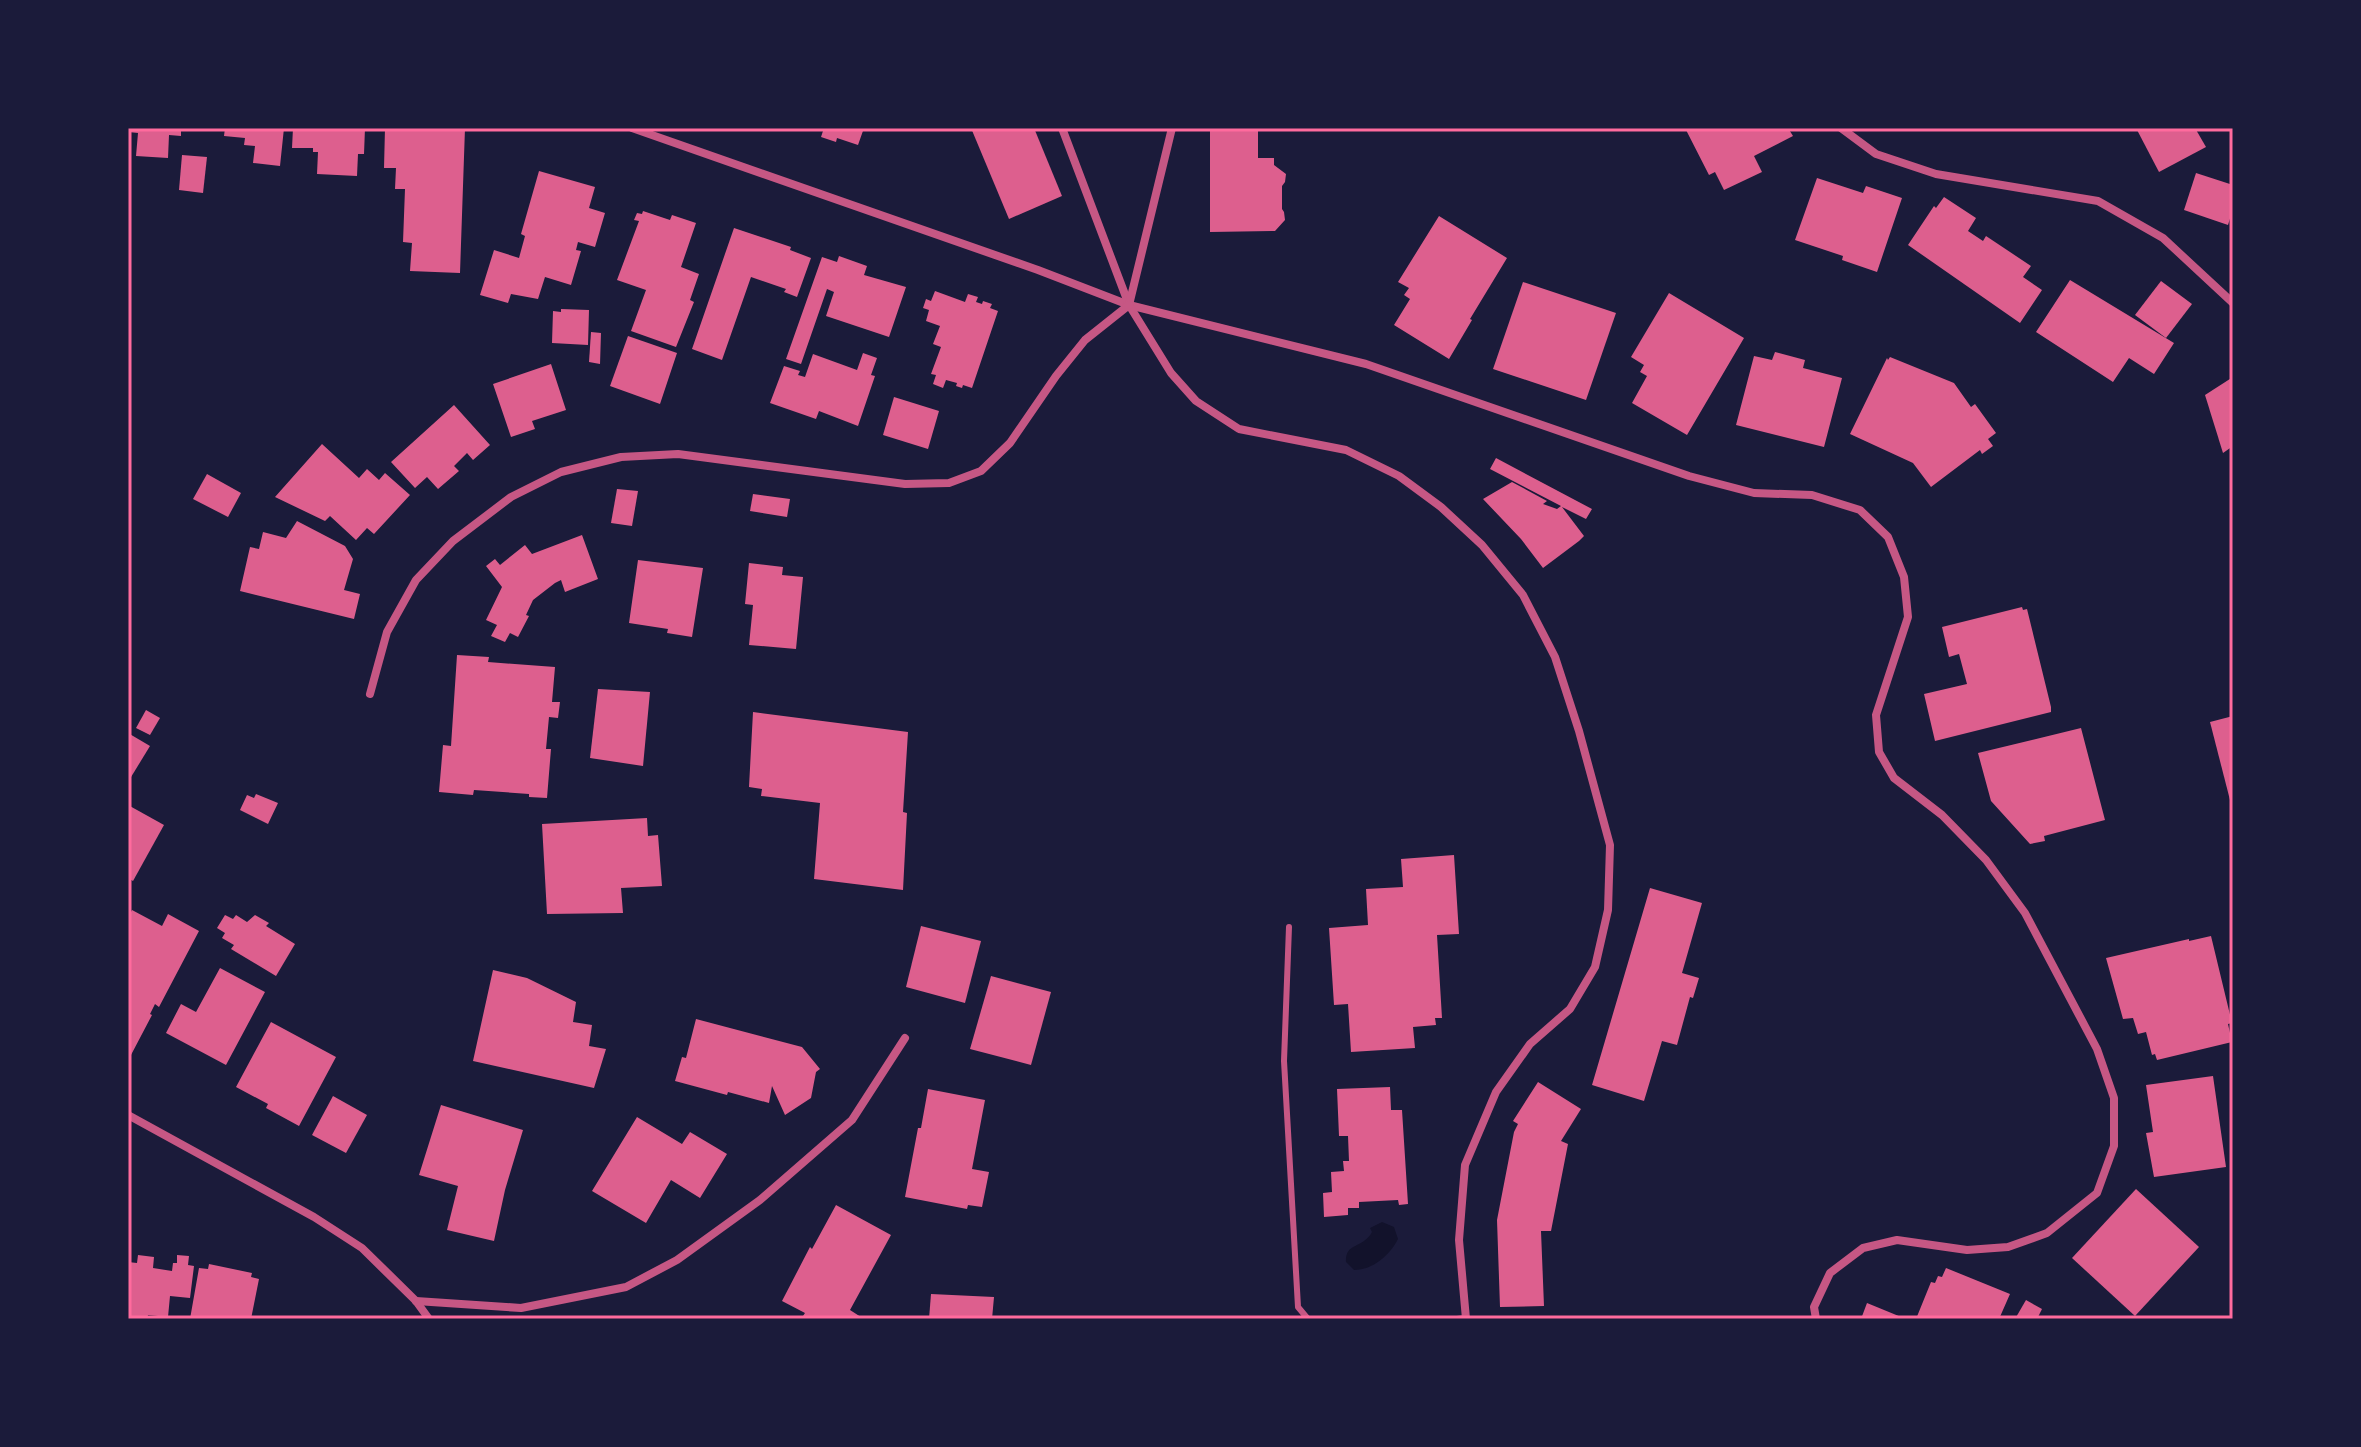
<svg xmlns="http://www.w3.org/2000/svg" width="2361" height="1447" font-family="Commissioner,sans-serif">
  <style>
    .water { fill: #12122b }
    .building { fill: #dd5f8e }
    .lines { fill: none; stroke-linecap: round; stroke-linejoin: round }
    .service { stroke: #c65784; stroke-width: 6 }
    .minor { stroke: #c65784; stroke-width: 8 }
    .neatline { fill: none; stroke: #ff6b9d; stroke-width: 3 }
  </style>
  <rect width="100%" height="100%" fill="#1b1b3a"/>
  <path class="water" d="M 1382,1222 L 1394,1227 L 1398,1239 C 1390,1255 1373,1270 1354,1270 L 1346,1262 C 1345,1242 1363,1249 1372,1232 L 1370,1228 Z"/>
  <g class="building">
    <polygon points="128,128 181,128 181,136 169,135 168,158 136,156 138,133 128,132"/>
    <polygon points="225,128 284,128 280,166 253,163 255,146 244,145 245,138 224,136"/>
    <polygon points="293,128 365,128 364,154 358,154 357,176 317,174 318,152 313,152 313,148 292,148"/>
    <polygon points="385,128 422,130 422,128 465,128 460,273 410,271 412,243 403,242 405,189 395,189 396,168 384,168"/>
    <polygon points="824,128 864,128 858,145 837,138 836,142 821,137"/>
    <polygon points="971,128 1034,128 1062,196 1009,219"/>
    <polygon points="1210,128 1258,128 1258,158 1274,158 1274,165 1286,174 1285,182 1282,186 1282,209 1284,212 1285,220 1275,231 1210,232"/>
    <polygon points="1685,128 1788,128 1793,136 1754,156 1762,172 1724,190 1715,172 1709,175"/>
    <polygon points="2136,128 2195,128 2206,147 2159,172"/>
    <polygon points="182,155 207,157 203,193 179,190"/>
    <polygon points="539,171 595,187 589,208 605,213 595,247 578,242 576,250 581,251 571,285 545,277 538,299 511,294 508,303 480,295 494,250 519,258 525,236 521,234"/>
    <polygon points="2196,173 2233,185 2233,209 2228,225 2184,210"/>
    <polygon points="1817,178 1863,193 1866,186 1902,198 1877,272 1842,260 1843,256 1795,240"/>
    <polygon points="1944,197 1976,218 1968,231 1983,241 1986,236 2031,266 2023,277 2042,290 2020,323 1908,245 1934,206 1936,208"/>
    <polygon points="643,211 670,220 672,215 696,223 681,267 699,274 690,300 694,302 676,347 631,331 646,290 617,280 639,221 634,220 637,213 642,214"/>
    <polygon points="1439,216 1507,258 1470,319 1472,320 1449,359 1394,325 1410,299 1404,295 1409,288 1398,282"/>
    <polygon points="734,228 791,247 790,250 811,258 797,297 784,292 786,289 751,277 722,360 692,349"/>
    <polygon points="839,256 867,266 864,275 906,287 889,337 826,316 834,292 827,289 801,364 786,359 822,257 837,262"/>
    <polygon points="2070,280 2174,343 2154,374 2129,358 2113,382 2036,332"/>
    <polygon points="2161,281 2192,304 2166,338 2135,315"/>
    <polygon points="1523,282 1616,313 1586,400 1493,369"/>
    <polygon points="935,291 965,302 968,294 978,297 976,302 982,304 983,301 992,304 990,308 998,311 972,388 963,385 962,388 956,386 957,383 946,380 943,388 933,384 936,375 931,374 941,347 933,344 940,326 926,321 929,310 923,308 926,299 931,301"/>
    <polygon points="1669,293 1744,338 1687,435 1632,403 1647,376 1640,372 1644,365 1631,357"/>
    <polygon points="561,309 589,310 588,345 552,343 553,311 561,312"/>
    <polygon points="591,332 601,333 600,364 589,362"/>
    <polygon points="628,336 677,353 660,404 610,386"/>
    <polygon points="1775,352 1805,360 1803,368 1842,378 1824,447 1736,425 1754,356 1772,360"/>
    <polygon points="863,353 877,358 871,375 875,376 858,426 819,411 816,419 770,403 784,366 800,371 798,375 805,377 813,354 857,370"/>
    <polygon points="1890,357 1954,383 1971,407 1975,404 1996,433 1988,439 1993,446 1982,454 1980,450 1931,487 1913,463 1850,434 1887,358 1888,360"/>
    <polygon points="551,364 566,410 532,421 535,429 511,437 493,384"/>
    <polygon points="2233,377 2233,446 2223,453 2205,395"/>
    <polygon points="894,397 939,411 928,449 883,435"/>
    <polygon points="454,405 490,445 473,460 467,453 454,466 459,471 438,489 427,477 415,488 391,462"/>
    <polygon points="322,444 359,478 367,469 379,480 385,473 410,495 374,534 367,528 356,540 330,516 325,521 275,497"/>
    <polygon points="1496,458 1592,509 1586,519 1562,507 1584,536 1579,541 1543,568 1521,539 1483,499 1512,482 1547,501 1543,504 1557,509 1561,506 1490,469"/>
    <polygon points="207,474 241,493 228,517 193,499"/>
    <polygon points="617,489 638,491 632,526 611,523"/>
    <polygon points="753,494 790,499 787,517 750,511"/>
    <polygon points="297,521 345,546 353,559 344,590 360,594 354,619 240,591 250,547 259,549 263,532 286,538"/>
    <polygon points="582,535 598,579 565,592 561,580 555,583 533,600 526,615 529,616 518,637 510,633 505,642 491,636 497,625 486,620 502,587 486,566 495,559 500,565 525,545 532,554"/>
    <polygon points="638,560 703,568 692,637 667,633 668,629 629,623"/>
    <polygon points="749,563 783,567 782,575 803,577 796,649 749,645 753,605 745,604"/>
    <polygon points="2022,607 2023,610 2027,609 2051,707 2051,712 1935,741 1924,694 1967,684 1959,654 1949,657 1942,627"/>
    <polygon points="457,655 489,657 488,662 555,667 552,702 560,702 558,718 549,717 546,749 551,749 547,798 529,797 529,794 474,790 473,795 439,792 443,745 451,746"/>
    <polygon points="598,689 650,692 643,766 590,758"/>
    <polygon points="146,710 160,718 150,735 136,728"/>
    <polygon points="753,712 908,732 903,812 907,813 903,890 814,879 820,803 761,796 762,789 749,787"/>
    <polygon points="2233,716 2233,799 2230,800 2210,722"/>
    <polygon points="2081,728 2105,820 2044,836 2045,841 2030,844 1991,801 1978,753"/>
    <polygon points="128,733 150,746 128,782"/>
    <polygon points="256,794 278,803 268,824 240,810 247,795 254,798"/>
    <polygon points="128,805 164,825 133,881 128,878"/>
    <polygon points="647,818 648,836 658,835 662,886 621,888 623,913 547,914 542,824"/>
    <polygon points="1454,855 1459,934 1437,935 1442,1018 1435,1018 1436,1025 1413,1027 1415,1048 1351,1052 1348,1004 1334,1005 1329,928 1368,925 1366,889 1403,887 1401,859"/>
    <polygon points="1650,888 1702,903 1682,973 1699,978 1693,998 1690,997 1677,1045 1662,1041 1644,1101 1592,1085"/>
    <polygon points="132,910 162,926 168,914 199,931 159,1007 155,1004 150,1014 152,1015 131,1055 128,1054 128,994 130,991 128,989 128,918"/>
    <polygon points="225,915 233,919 236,915 247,922 255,915 269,923 266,926 295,944 276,976 231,949 234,945 222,938 225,933 217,928"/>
    <polygon points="921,926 981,941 965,1003 906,987"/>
    <polygon points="2211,936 2232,1023 2228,1024 2232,1042 2157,1060 2155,1054 2152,1055 2146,1032 2138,1034 2133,1018 2123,1019 2106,958 2189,939 2189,941"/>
    <polygon points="220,968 265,992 226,1065 166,1033 181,1004 196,1012"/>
    <polygon points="493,970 527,978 576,1002 573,1022 592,1025 589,1046 606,1049 594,1088 473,1061"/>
    <polygon points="991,976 1051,992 1031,1065 970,1049"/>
    <polygon points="696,1019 802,1047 820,1069 816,1072 811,1098 785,1115 772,1086 769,1103 728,1092 727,1095 675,1081 682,1057 686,1058"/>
    <polygon points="271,1022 336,1057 299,1126 266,1108 268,1104 236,1087"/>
    <polygon points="2213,1076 2226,1167 2154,1177 2146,1133 2153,1132 2146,1085"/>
    <polygon points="1538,1082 1581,1109 1561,1141 1568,1144 1551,1231 1541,1231 1544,1306 1500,1307 1497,1220 1514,1132 1518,1124 1513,1121"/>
    <polygon points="1390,1087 1391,1110 1402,1110 1408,1204 1399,1205 1398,1200 1359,1202 1359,1208 1348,1208 1348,1215 1324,1217 1323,1193 1332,1192 1331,1172 1344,1171 1343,1161 1349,1161 1348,1136 1339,1136 1337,1089"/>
    <polygon points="928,1089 985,1100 972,1169 989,1172 982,1207 968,1205 967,1209 905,1197 918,1128 921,1128"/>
    <polygon points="333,1096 367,1115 346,1153 312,1135"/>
    <polygon points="441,1105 523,1130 505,1190 494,1241 447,1230 458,1186 419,1175"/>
    <polygon points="637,1117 682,1144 690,1132 727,1154 700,1198 671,1180 646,1223 592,1191"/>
    <polygon points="2136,1189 2199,1247 2135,1316 2072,1258"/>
    <polygon points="836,1205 891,1235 850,1310 864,1319 801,1319 805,1313 782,1301 810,1247 812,1249"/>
    <polygon points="138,1255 154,1257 153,1268 172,1271 173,1263 177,1263 177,1255 189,1256 188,1265 194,1266 190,1298 170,1296 168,1317 148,1315 147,1319 128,1319 128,1262 137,1263"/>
    <polygon points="209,1264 252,1273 251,1277 259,1279 251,1319 190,1319 199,1268 208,1269"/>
    <polygon points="1946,1268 2010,1294 1999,1319 1916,1319 1931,1282 1935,1283 1938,1276 1942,1277"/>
    <polygon points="931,1294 994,1297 992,1319 929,1319"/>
    <polygon points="2026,1300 2042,1309 2037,1319 2015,1319"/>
    <polygon points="1867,1303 1906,1319 1861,1319"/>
  </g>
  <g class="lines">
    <g class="service">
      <polyline points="1289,927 1284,1061 1298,1307 1308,1319"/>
      <polyline points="1457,1319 1465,1318"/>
    </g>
    <g class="minor">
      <polyline points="632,128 1038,270 1129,305 1366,364 1689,476 1754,493 1812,495 1860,510 1888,537 1904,577 1908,617 1876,715 1879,752 1894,778 1942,815 1986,860 2025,913 2097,1049 2114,1098 2114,1146 2097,1193 2047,1233 2008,1247 1967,1250 1897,1240 1863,1248 1830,1273 1814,1307 1816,1319"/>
      <polyline points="1062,128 1129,305"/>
      <polyline points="1172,128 1129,305 1171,373 1196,401 1239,429 1346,450 1399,476 1441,507 1482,545 1523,595 1555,657 1579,731 1610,845 1608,910 1595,967 1570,1009 1530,1044 1496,1092 1465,1165 1459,1240 1466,1319"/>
      <polyline points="1841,128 1876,154 1936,174 2098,201 2163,238 2233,303"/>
      <polyline points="370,694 387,632 416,580 453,541 511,497 561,472 621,457 678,454 905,484 949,483 981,471 1010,443 1056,376 1085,340 1129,305"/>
      <polyline points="128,1115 314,1217 362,1248 416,1301 429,1319"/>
      <polyline points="416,1301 521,1308 626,1287 677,1260 760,1200 852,1120 905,1038"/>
    </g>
  </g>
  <rect width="2361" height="1447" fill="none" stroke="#1b1b3a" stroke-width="260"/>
  <rect x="130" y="130" width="2101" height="1187" class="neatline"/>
</svg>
